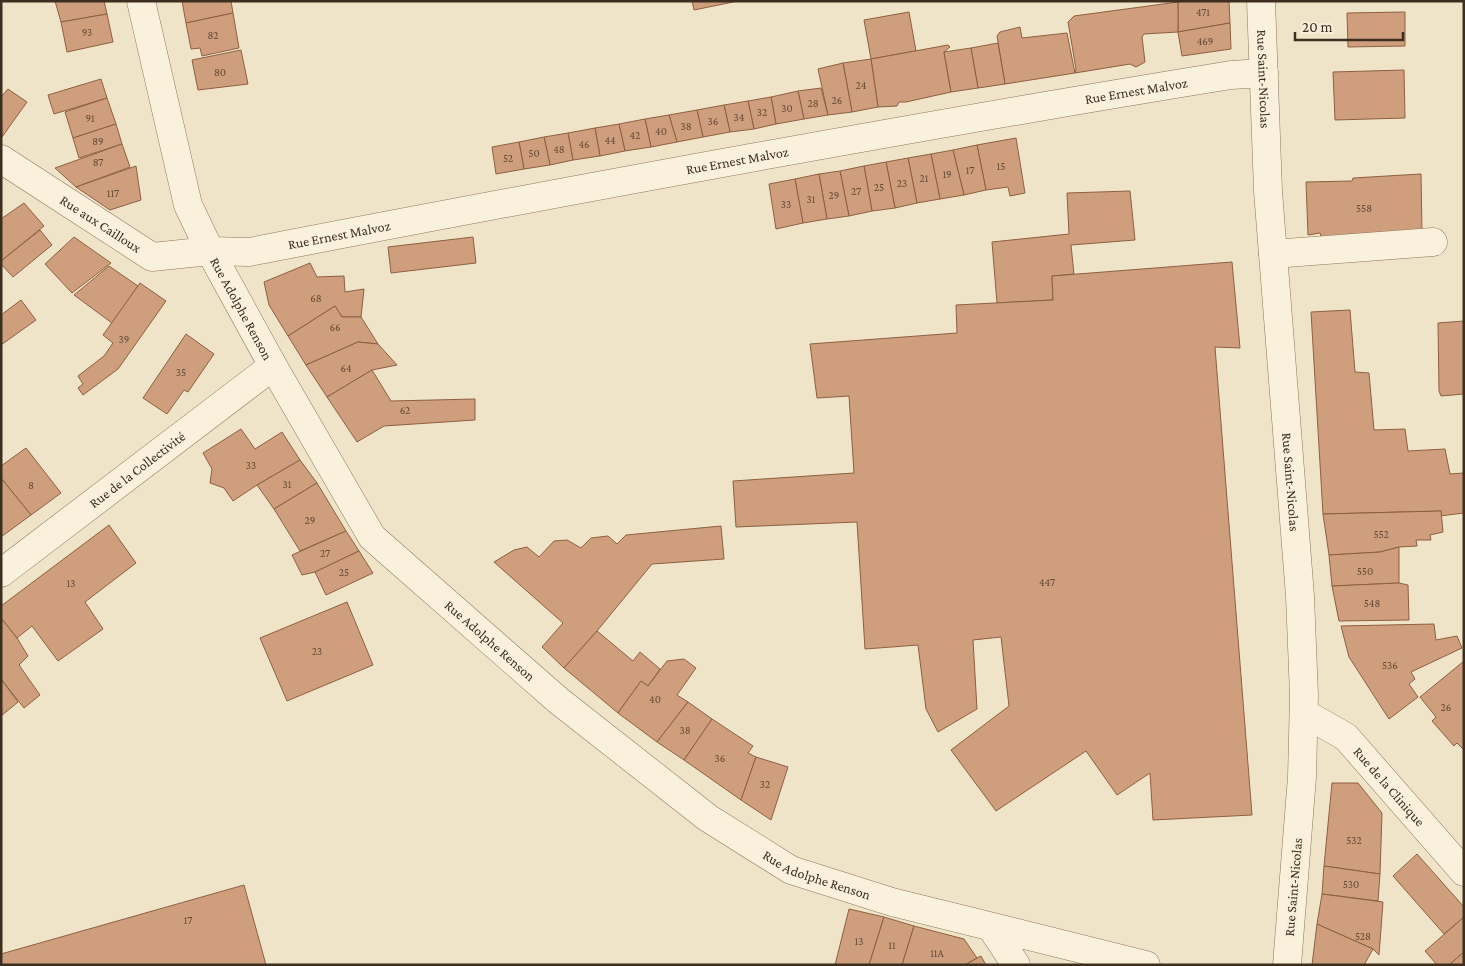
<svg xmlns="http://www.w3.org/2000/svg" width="1465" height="966" font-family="'Crimson Pro',serif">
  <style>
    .building { fill: #cf9f7d; stroke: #8d5f41 }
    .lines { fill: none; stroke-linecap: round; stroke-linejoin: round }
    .minor-casing { stroke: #8d765c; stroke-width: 29 }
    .minor { stroke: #faf1dc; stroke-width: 28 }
    .labels { text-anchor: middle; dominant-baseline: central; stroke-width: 5; stroke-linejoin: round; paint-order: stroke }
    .number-label { font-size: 11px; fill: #624a37 }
    .street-label { font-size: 14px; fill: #3d2e20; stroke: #f7eed8 }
  </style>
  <rect width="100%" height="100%" fill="#f0e4c8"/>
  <g class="building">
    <polygon points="55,1 104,1 107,14 61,22"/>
    <polygon points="182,1 231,1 233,13 186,23"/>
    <polygon points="692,1 738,1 694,10"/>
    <polygon points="1183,1 1229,1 1230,23 1178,32 1178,2"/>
    <polygon points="1178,2 1178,32 1144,34 1142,37 1145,62 1136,67 1130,64 1075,73 1076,69 1068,22 1074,16"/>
    <polygon points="909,12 916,51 871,59 864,20"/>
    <polygon points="1405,12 1405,46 1348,47 1347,13"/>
    <polygon points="233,13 239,48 202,56 200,48 191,49 186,23"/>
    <polygon points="107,14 113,42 67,52 61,22"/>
    <polygon points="1230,23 1231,49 1182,56 1178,32"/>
    <polygon points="1020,27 1022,38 1067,33 1075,73 1005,84 997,36 1000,32"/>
    <polygon points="998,43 1005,84 978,88 971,48"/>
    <polygon points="948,45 950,47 944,52 951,92 906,102 899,102 897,106 878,107 871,59"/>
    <polygon points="971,48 978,88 951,92 944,52"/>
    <polygon points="241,50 248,84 198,90 192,60"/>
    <polygon points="871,59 878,107 852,112 843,63"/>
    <polygon points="843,63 852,112 828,115 818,69"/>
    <polygon points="1404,70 1405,118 1335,120 1333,72"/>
    <polygon points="101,79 107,98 54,114 48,95"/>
    <polygon points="821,88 828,115 804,119 798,91"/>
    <polygon points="8,89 27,102 2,137 1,97"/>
    <polygon points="798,91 804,119 776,124 771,97"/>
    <polygon points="771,97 776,124 754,129 748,101"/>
    <polygon points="107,98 116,124 73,138 65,112"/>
    <polygon points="748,101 754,129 730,132 724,105"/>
    <polygon points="724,105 730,132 703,137 697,110"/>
    <polygon points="697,110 703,137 677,142 669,115"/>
    <polygon points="669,115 677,142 651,147 645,119"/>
    <polygon points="645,119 651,147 625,151 619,124"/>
    <polygon points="116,124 122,144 79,158 73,138"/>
    <polygon points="619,124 625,151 600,156 595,128"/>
    <polygon points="595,128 600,156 573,160 568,133"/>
    <polygon points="568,133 573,160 550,165 544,137"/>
    <polygon points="544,137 550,165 524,169 519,142"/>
    <polygon points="1016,138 1025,193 1010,196 1008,187 986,190 977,145"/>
    <polygon points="519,142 524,169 496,174 492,147"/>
    <polygon points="122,144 130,167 76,187 55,168"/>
    <polygon points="977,145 986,190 964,195 953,150"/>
    <polygon points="953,150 964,195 940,199 931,154"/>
    <polygon points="931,154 940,199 917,203 908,158"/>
    <polygon points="908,158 917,203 895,208 886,162"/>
    <polygon points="886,162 895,208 872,211 864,166"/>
    <polygon points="136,166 141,200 110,210 76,187"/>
    <polygon points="864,166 872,211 849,216 840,171"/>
    <polygon points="840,171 849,216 827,219 819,174"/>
    <polygon points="819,174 827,219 803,223 795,179"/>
    <polygon points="1421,174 1422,234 1322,239 1320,233 1308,235 1306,182 1352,181 1353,178"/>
    <polygon points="795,179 803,223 776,229 769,184"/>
    <polygon points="1130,191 1135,240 1071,245 1074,274 1052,276 1053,300 997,303 992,242 1069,234 1067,193"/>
    <polygon points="24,203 44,226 1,261 1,219"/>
    <polygon points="40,230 52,245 13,277 1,264 1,261"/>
    <polygon points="74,237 111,263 72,293 45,264"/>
    <polygon points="473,237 476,263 391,273 388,247"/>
    <polygon points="1232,262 1240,348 1215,347 1252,815 1153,820 1150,773 1117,795 1086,751 996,811 951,750 1009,706 1001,637 973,640 977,709 938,732 926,709 918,645 865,649 857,522 736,527 733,481 854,473 849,396 817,398 810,344 957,333 956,305 1053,300 1052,276"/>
    <polygon points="310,263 317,277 344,276 345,292 364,289 361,317 342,317 335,306 288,336 269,305 264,282"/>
    <polygon points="109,266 138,286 112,323 74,295"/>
    <polygon points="140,283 166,301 118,369 83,395 78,388 83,384 78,376 104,356 113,343 103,335"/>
    <polygon points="21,300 36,320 1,345 1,315"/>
    <polygon points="335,306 342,317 361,317 378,344 358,342 306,365 288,336"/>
    <polygon points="1350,310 1355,372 1369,373 1374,430 1405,429 1408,451 1445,449 1450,474 1464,473 1464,513 1440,516 1441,511 1323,514 1311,312"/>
    <polygon points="1464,321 1464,394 1441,396 1439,391 1438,323"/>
    <polygon points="186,334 214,354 188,392 184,390 167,414 143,398"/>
    <polygon points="358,342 378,344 397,365 372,370 327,397 306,365"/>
    <polygon points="372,370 391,401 475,399 475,420 384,426 357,442 327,397"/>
    <polygon points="241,429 255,449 282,432 300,460 257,485 233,501 224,488 210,483 212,469 203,453"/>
    <polygon points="26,448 61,493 31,515 1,478 1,466"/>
    <polygon points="300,460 317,483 274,509 257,485"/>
    <polygon points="1,478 31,515 1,537"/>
    <polygon points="317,483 346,531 300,551 274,509"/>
    <polygon points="1441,511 1443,532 1430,535 1431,540 1416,540 1417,546 1399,547 1380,552 1329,555 1323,514"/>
    <polygon points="109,525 136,563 85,602 103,629 58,661 32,626 17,638 1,618 1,606"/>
    <polygon points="721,526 724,559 652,564 597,631 564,668 542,647 563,623 494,562 514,550 527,547 539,557 554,541 567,540 581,548 591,538 608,536 617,544 626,535"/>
    <polygon points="346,531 359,551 315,572 302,575 292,555"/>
    <polygon points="1399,547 1399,583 1332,586 1329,555 1380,552"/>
    <polygon points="359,551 373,573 326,595 315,572"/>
    <polygon points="1399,583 1408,585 1409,620 1339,621 1332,586"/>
    <polygon points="347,602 373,665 287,701 260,638"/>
    <polygon points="1,618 17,638 28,656 19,665 40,695 24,708 1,679"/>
    <polygon points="1434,624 1436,640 1457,636 1462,648 1411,672 1415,679 1409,684 1418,697 1389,719 1349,657 1341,626"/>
    <polygon points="597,631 633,661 640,652 660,669 648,686 641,681 618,713 564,668"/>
    <polygon points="684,659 696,668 677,695 688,702 657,742 618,713 641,681 648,686 667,661"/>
    <polygon points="1464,661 1464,750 1457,743 1454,746 1432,721 1436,717 1420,697"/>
    <polygon points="1,679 18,702 1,716"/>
    <polygon points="688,702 712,719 684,760 657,742"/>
    <polygon points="712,719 753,746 748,753 756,757 741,800 684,760"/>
    <polygon points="756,757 788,767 771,820 741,800"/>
    <polygon points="1332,783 1358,783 1382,813 1380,874 1324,866"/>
    <polygon points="1417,854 1464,907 1464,917 1444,934 1393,876"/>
    <polygon points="1324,866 1380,874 1378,901 1322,894"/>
    <polygon points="244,885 266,965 1,965 1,954"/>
    <polygon points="1322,894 1383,902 1379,955 1373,949 1317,924"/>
    <polygon points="849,909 884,917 869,965 835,965"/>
    <polygon points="884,917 914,926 902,965 869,965"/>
    <polygon points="1464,917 1464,952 1449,965 1437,965 1425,951"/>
    <polygon points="1317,924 1373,949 1364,965 1312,965"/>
    <polygon points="914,926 964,939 977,958 965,965 902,965"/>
    <polygon points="1464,952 1464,965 1449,965"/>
    <polygon points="981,956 986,965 965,965 977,958"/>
  </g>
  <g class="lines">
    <g class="minor-casing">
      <g id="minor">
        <path id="s1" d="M 141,1 L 188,205 L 210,251 L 273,366 L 372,537 L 559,701 L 708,818 L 791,870 L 892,902 L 1146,965"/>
        <path id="s2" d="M 1261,1 L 1268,191 L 1300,596 L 1304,695 L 1302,777 L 1287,965"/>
        <path id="s3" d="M 1,159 L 152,257 L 210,251 L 249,252 C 576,189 903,128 1231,75 L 1264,73"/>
        <polyline points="1273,254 1433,242"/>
        <path id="s4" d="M 1,573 L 273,366"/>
        <path id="s5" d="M 1304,713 L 1346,737 L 1464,872"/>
        <polyline points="991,927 1016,965"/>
      </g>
    </g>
    <use href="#minor" class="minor"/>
  </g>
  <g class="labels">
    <g class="number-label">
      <text x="1203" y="12">471</text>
      <text x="87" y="32">93</text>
      <text x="213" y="35">82</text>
      <text x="1205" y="41">469</text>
      <text x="220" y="72">80</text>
      <text x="861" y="85">24</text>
      <text x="837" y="100">26</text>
      <text x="813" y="103">28</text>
      <text x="787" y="108">30</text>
      <text x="762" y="112">32</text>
      <text x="739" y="117">34</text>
      <text x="90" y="118">91</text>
      <text x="713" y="121">36</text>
      <text x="686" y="126">38</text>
      <text x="661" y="131">40</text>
      <text x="635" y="135">42</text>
      <text x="610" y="140">44</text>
      <text x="98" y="141">89</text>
      <text x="584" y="144">46</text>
      <text x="559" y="149">48</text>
      <text x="534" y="153">50</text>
      <text x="508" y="158">52</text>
      <text x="98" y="162">87</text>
      <text x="1001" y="166">15</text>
      <text x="970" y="170">17</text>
      <text x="947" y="174">19</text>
      <text x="924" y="178">21</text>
      <text x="902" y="183">23</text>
      <text x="879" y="187">25</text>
      <text x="856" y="191">27</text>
      <text x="113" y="193">117</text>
      <text x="834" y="195">29</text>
      <text x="811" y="199">31</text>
      <text x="786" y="204">33</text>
      <text x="1364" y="208">558</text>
      <text x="316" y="298">68</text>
      <text x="335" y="327">66</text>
      <text x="124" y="339">39</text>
      <text x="346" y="368">64</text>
      <text x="181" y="372">35</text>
      <text x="405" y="410">62</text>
      <text x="251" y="465">33</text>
      <text x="287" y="484">31</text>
      <text x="31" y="485">8</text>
      <text x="310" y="520">29</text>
      <text x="1381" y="534">552</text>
      <text x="325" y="553">27</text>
      <text x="1365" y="571">550</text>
      <text x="344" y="572">25</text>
      <text x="1047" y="582">447</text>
      <text x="71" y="583">13</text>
      <text x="1372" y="603">548</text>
      <text x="317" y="651">23</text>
      <text x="1390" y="665">536</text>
      <text x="655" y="699">40</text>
      <text x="1446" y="707">26</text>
      <text x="685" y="730">38</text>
      <text x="720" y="758">36</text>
      <text x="765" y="784">32</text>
      <text x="1354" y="840">532</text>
      <text x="1351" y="884">530</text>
      <text x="188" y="920">17</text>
      <text x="1363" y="936">528</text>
      <text x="859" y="941">13</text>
      <text x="892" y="945">11</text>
      <text x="937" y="953">11A</text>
    </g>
    <g class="street-label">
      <text stroke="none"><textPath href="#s2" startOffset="78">Rue Saint-Nicolas</textPath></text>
      <text stroke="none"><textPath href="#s3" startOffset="1179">Rue Ernest Malvoz</textPath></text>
      <text stroke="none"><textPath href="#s3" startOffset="774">Rue Ernest Malvoz</textPath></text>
      <text stroke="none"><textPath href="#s3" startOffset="119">Rue aux Cailloux</textPath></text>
      <text stroke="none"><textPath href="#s3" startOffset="369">Rue Ernest Malvoz</textPath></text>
      <text stroke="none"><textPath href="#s1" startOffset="326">Rue Adolphe Renson</textPath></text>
      <text stroke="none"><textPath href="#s4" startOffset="171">Rue de la Collectivité</textPath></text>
      <text stroke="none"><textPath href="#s2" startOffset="482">Rue Saint-Nicolas</textPath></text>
      <text stroke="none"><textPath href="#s1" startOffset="746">Rue Adolphe Renson</textPath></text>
      <text stroke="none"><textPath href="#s5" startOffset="114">Rue de la Clinique</textPath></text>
      <text stroke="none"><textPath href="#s1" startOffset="1151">Rue Adolphe Renson</textPath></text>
      <text transform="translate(1293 887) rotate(-85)">Rue Saint-Nicolas</text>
    </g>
  </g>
  <rect width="1465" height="966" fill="none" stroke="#3d2e20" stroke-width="5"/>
  <path d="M1295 32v8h108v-8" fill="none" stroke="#3d2e20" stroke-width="2.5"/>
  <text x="1302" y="32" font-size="15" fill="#3d2e20" stroke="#f7eed8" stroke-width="4" paint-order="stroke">20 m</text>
</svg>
